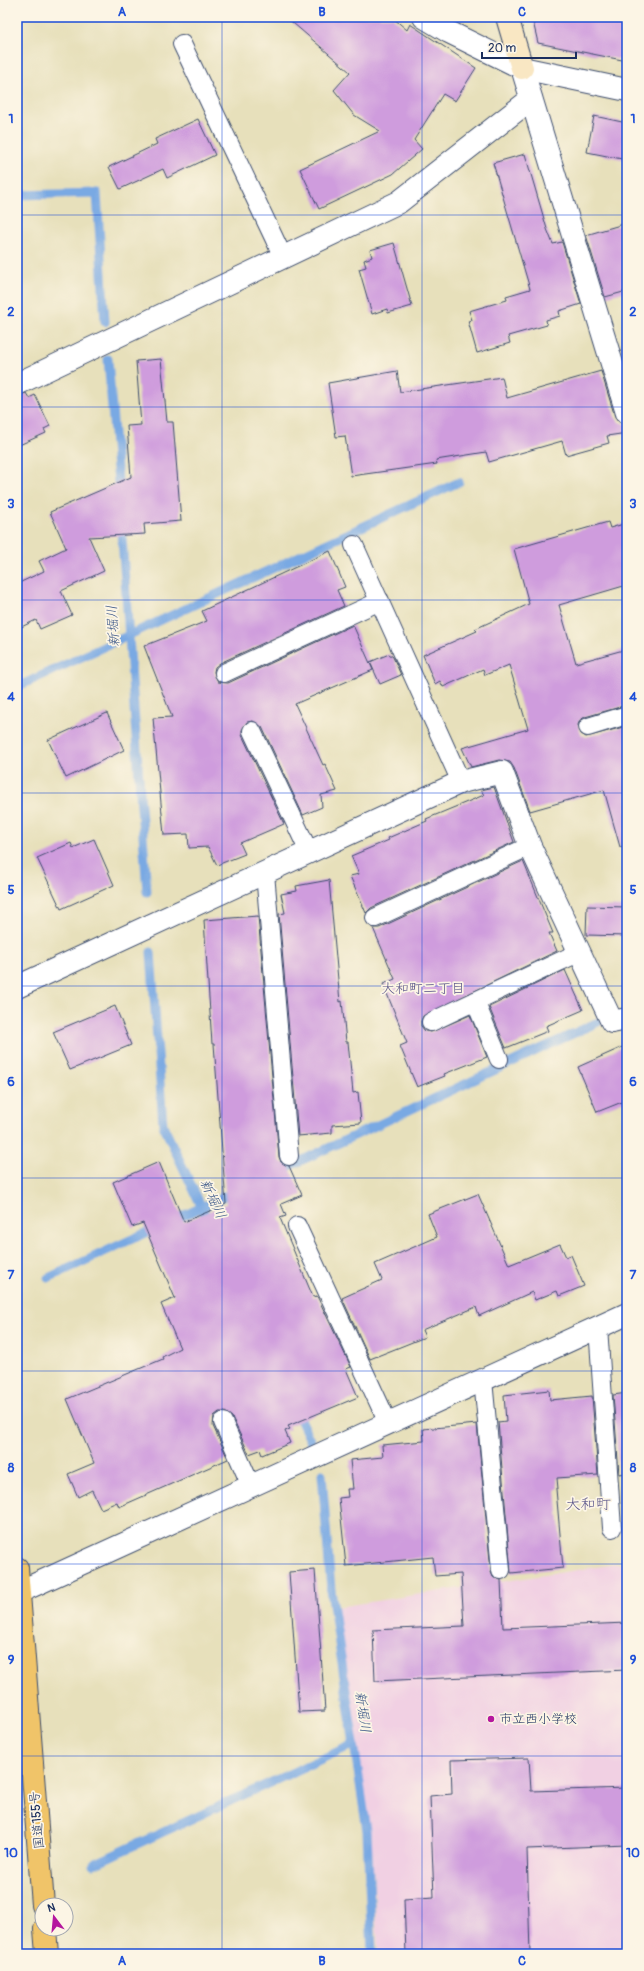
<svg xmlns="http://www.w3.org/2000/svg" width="644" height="1971" font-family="Pangolin,'Klee One',sans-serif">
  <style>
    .built { fill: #f1d0e3 }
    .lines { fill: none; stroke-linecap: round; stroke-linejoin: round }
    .stream { stroke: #79a9e3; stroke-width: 9 }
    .building { fill: #cf9cdd }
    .lane-casing { stroke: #3a4a6c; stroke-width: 20 }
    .street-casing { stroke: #3a4a6c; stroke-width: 24 }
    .secondary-casing { stroke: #3a4a6c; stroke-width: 24 }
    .highway-casing { stroke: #3a4a6c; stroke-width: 24 }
    .lane { stroke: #fff; stroke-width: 18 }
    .street { stroke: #fff; stroke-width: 22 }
    .secondary { stroke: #f9e7c3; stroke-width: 22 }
    .highway { stroke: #f0c469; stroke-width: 22 }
    .grid { fill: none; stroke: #1d4ed8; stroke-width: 1; stroke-opacity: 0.55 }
    .poi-dot { fill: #b5179e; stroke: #fcf5e5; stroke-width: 1.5 }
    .labels { text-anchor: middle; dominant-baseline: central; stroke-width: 3.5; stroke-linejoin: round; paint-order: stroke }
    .poi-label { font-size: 13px; fill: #1b2f5e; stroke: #fcf5e5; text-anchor: start }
    .street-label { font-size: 13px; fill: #1b2f5e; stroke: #fcf5e5 }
    .water-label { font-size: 14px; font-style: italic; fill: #375486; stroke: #fcf5e5 }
    .neighbourhood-label { font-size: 14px; fill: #5a558a; stroke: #fcf5e5 }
    .quarter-label { font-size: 15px; fill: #5a558a; stroke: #fcf5e5 }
    .neatline { fill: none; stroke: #1d4ed8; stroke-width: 1.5 }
    .grid-label { font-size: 13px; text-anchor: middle; font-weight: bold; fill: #1d4ed8 }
  </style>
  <rect width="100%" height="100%" fill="#fcf5e5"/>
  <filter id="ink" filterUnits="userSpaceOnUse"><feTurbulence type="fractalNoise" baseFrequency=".025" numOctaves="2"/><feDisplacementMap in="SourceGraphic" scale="8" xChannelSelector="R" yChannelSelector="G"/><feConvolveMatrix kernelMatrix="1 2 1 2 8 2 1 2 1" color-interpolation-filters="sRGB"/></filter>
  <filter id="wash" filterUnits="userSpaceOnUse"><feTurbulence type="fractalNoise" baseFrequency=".012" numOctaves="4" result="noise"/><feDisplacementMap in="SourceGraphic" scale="16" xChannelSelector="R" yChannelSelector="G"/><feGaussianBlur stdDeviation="0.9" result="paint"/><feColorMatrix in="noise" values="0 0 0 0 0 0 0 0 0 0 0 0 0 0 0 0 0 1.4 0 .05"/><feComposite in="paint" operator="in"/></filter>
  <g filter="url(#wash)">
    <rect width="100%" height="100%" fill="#e7e0bb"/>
    <polygon class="built" points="616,1564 627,1564 627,1954 378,1954 371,1831 337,1607"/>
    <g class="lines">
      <g class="stream">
        <polyline points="17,195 97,193 105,322"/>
        <polyline points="108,359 119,494"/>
        <polyline points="121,524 147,892"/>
        <polyline points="17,687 459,482"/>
        <polyline points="151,952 163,1125 204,1212"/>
        <polyline points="279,1171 598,1022"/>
        <polyline points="172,1221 236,1191"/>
        <polyline points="48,1278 158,1227"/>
        <polyline points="296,1411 311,1442"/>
        <polyline points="322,1474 331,1590 367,1831 372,1954"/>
        <polyline points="94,1864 354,1744"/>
      </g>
    </g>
    <g id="blocks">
      <g class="building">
        <polygon points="286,17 392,17 407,30 410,24 476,68 455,101 443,94 414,140 422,149 393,174 319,209 300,169 380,131 354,115 334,90 350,72"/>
        <polygon points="532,17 627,17 627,61 538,43"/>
        <polygon points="594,116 627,123 627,160 587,152"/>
        <polygon points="198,119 215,155 167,178 163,169 120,189 109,167 157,144 155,139"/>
        <polygon points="525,154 547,229 553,244 562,242 581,304 559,311 560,316 546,320 547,325 508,336 510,343 477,353 468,321 472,320 469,311 507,300 506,296 530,289 493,163"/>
        <polygon points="627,223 627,291 605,297 586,235"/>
        <polygon points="394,243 412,306 388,313 387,309 372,314 359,269 366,267 364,260 372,257 370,250"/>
        <polygon points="161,359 167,422 173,422 181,521 144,524 145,534 89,537 104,571 61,591 72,615 40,629 36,620 17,629 17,584 44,571 39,561 66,548 50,512 131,477 127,426 141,425 136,361"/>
        <polygon points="397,371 400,392 502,377 507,398 601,371 615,417 619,422 627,425 627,433 607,436 609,443 566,455 562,441 489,462 486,452 436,460 437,464 351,476 345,436 336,437 328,383"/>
        <polygon points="26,393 29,398 35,395 50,426 44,429 46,433 17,446 17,396"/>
        <polygon points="608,522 610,528 627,523 627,585 559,605 576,663 627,649 627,705 585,717 580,720 578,725 581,734 586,737 627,726 627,846 620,847 604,790 530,811 514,768 510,762 499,760 471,767 462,748 528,729 509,665 485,675 483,669 443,687 440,681 435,684 423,655 477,631 475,629 529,604 514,549"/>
        <polygon points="330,551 345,587 337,590 344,606 220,663 215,667 214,672 218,682 228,683 353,625 373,670 295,704 323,765 325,764 337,791 321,795 322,807 303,815 262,727 253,721 247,722 242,730 242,735 284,824 240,843 245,854 217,865 208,847 189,848 188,834 164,835 153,718 172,717 144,646 207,621 202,611"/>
        <polygon points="389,654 393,657 401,675 380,684 370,662"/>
        <polygon points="107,713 124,750 66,778 48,740"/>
        <polygon points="494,787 514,842 371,908 366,913 350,876 359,874 351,856 389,840 388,838 427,821 426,819 484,795 481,790"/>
        <polygon points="94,839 114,885 61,909 37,858 71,843 73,848"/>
        <polygon points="523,861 553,933 549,933 557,951 423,1016 421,1021 421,1026 425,1031 431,1032 470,1015 487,1057 444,1074 445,1076 417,1087 400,1046 407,1043 383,984 395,979 373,928 379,928"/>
        <polygon points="329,880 340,1002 342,1001 346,1042 348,1042 353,1093 358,1092 361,1123 332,1125 332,1133 298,1136 279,914 285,913 281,894 297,891 296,886"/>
        <polygon points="587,906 627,907 627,936 586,935"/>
        <polygon points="258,916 279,1157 281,1162 289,1166 302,1195 281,1204 286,1216 280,1218 313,1297 317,1296 351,1367 346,1369 358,1397 288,1426 290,1429 285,1431 290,1443 262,1455 260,1450 249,1454 232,1417 225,1412 219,1412 214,1416 213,1426 228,1459 119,1507 117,1502 101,1509 92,1490 78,1497 68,1474 94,1463 67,1399 163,1359 162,1357 180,1348 161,1304 175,1298 143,1223 132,1227 113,1182 159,1162 184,1222 226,1204 214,1044 212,1044 204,920"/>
        <polygon points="565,970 583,1010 546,1026 548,1031 506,1048 489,1007"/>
        <polygon points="115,1006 131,1045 70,1070 53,1032"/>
        <polygon points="627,1045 627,1100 597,1112 578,1067"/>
        <polygon points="478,1194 509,1265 560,1244 566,1257 571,1255 584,1286 559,1296 557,1291 535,1300 532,1292 479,1316 476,1307 422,1330 425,1337 370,1359 342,1298 382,1280 375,1264 437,1237 428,1214"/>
        <polygon points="549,1390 550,1400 592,1396 598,1475 557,1478 558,1489 556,1489 563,1568 511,1573 498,1422 506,1421 504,1395"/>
        <polygon points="627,1393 627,1473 619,1474 613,1395"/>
        <polygon points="477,1424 491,1571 493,1576 501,1580 503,1628 627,1623 627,1670 375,1681 373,1630 464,1626 461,1574 435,1576 433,1557 346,1566 339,1498 348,1497 347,1489 353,1489 350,1460 383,1457 382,1445 424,1441 423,1429"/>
        <polygon points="315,1570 325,1711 299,1712 289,1572"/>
        <polygon points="529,1758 531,1791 627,1788 627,1845 527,1849 530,1954 406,1954 404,1899 434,1897 430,1796 452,1794 451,1760"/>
      </g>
    </g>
  </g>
  <g filter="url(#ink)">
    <use href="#blocks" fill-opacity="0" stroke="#3a4a6c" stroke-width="1"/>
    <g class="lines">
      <g class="lane-casing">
        <g id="lane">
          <polyline points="182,44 283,257"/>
          <polyline points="354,545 461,782"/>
          <polyline points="224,673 380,601"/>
          <polyline points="588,727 627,715"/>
          <polyline points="252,731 309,852"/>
          <polyline points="265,873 289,1156"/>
          <polyline points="375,918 530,846"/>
          <polyline points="475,1001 499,1059"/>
          <polyline points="431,1022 580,952"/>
          <polyline points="297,1226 388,1423"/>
          <polyline points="598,1327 612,1528"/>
          <polyline points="483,1380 501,1570"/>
          <polyline points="223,1422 251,1486"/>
        </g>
      </g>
      <g class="street-casing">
        <g id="street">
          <polyline points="424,17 449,32 522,68 627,90"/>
          <polyline points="522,68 627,413"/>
          <polyline points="17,384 399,202 531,99"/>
          <polyline points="17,987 461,782 502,772 530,846 612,1022 627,1019"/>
          <polyline points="19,1592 627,1314"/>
        </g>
      </g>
      <g class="secondary-casing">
        <polyline id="secondary" points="507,17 522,68"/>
      </g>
      <g class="highway-casing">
        <g id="highway">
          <polyline points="17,1568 43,1905"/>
          <polyline points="45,1929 47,1954"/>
        </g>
      </g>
      <use href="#lane" class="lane"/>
      <use href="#street" class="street"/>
      <use href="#secondary" class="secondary"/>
      <use href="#highway" class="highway"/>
    </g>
  </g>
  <path class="grid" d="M 222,17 L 222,1954M 422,17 L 422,1954M 17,215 L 627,215M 17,407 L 627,407M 17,600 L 627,600M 17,793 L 627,793M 17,986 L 627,986M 17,1178 L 627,1178M 17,1371 L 627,1371M 17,1564 L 627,1564M 17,1756 L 627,1756"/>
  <circle class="poi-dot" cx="491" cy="1719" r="4"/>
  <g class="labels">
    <g class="poi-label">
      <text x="499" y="1719">市立西小学校</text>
    </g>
    <g class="street-label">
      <text transform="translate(37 1820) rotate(-95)">国道155号</text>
    </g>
    <g class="water-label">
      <text transform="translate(113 626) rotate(-94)">新堀川</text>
      <text transform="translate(213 1199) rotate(65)">新堀川</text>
      <text transform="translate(363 1712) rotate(82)">新堀川</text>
    </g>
    <g class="neighbourhood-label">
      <text x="423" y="988">大和町二丁目</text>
    </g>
    <g class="quarter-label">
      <text x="588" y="1504">大和町</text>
    </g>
  </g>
  <rect width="644" height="1971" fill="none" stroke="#fcf5e5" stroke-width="44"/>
  <g transform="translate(54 1917) rotate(344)"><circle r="19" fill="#fcf5e5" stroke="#a2a6af"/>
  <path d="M0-3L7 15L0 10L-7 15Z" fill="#b5179e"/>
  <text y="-6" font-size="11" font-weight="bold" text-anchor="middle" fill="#1b2f5e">N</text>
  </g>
  <path d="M482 52v6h94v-6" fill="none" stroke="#1b2f5e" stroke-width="2"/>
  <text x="488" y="52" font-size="12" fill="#1b2f5e" stroke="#fcf5e5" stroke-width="3" paint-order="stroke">20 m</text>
  <rect x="22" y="22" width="600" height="1927" class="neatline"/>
  <g class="grid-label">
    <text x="122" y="16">A</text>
    <text x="322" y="16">B</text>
    <text x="522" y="16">C</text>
    <text x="11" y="123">1</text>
    <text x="633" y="123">1</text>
    <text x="11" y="316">2</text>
    <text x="633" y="316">2</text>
    <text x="11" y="508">3</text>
    <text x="633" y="508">3</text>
    <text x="11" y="701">4</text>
    <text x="633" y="701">4</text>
    <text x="11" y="894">5</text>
    <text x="633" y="894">5</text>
    <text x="11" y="1086">6</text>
    <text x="633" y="1086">6</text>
    <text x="11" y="1279">7</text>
    <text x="633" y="1279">7</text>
    <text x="11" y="1472">8</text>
    <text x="633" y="1472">8</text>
    <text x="11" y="1664">9</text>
    <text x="633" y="1664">9</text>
    <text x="11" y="1857">10</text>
    <text x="633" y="1857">10</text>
    <text x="122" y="1965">A</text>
    <text x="322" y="1965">B</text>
    <text x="522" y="1965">C</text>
  </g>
</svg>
